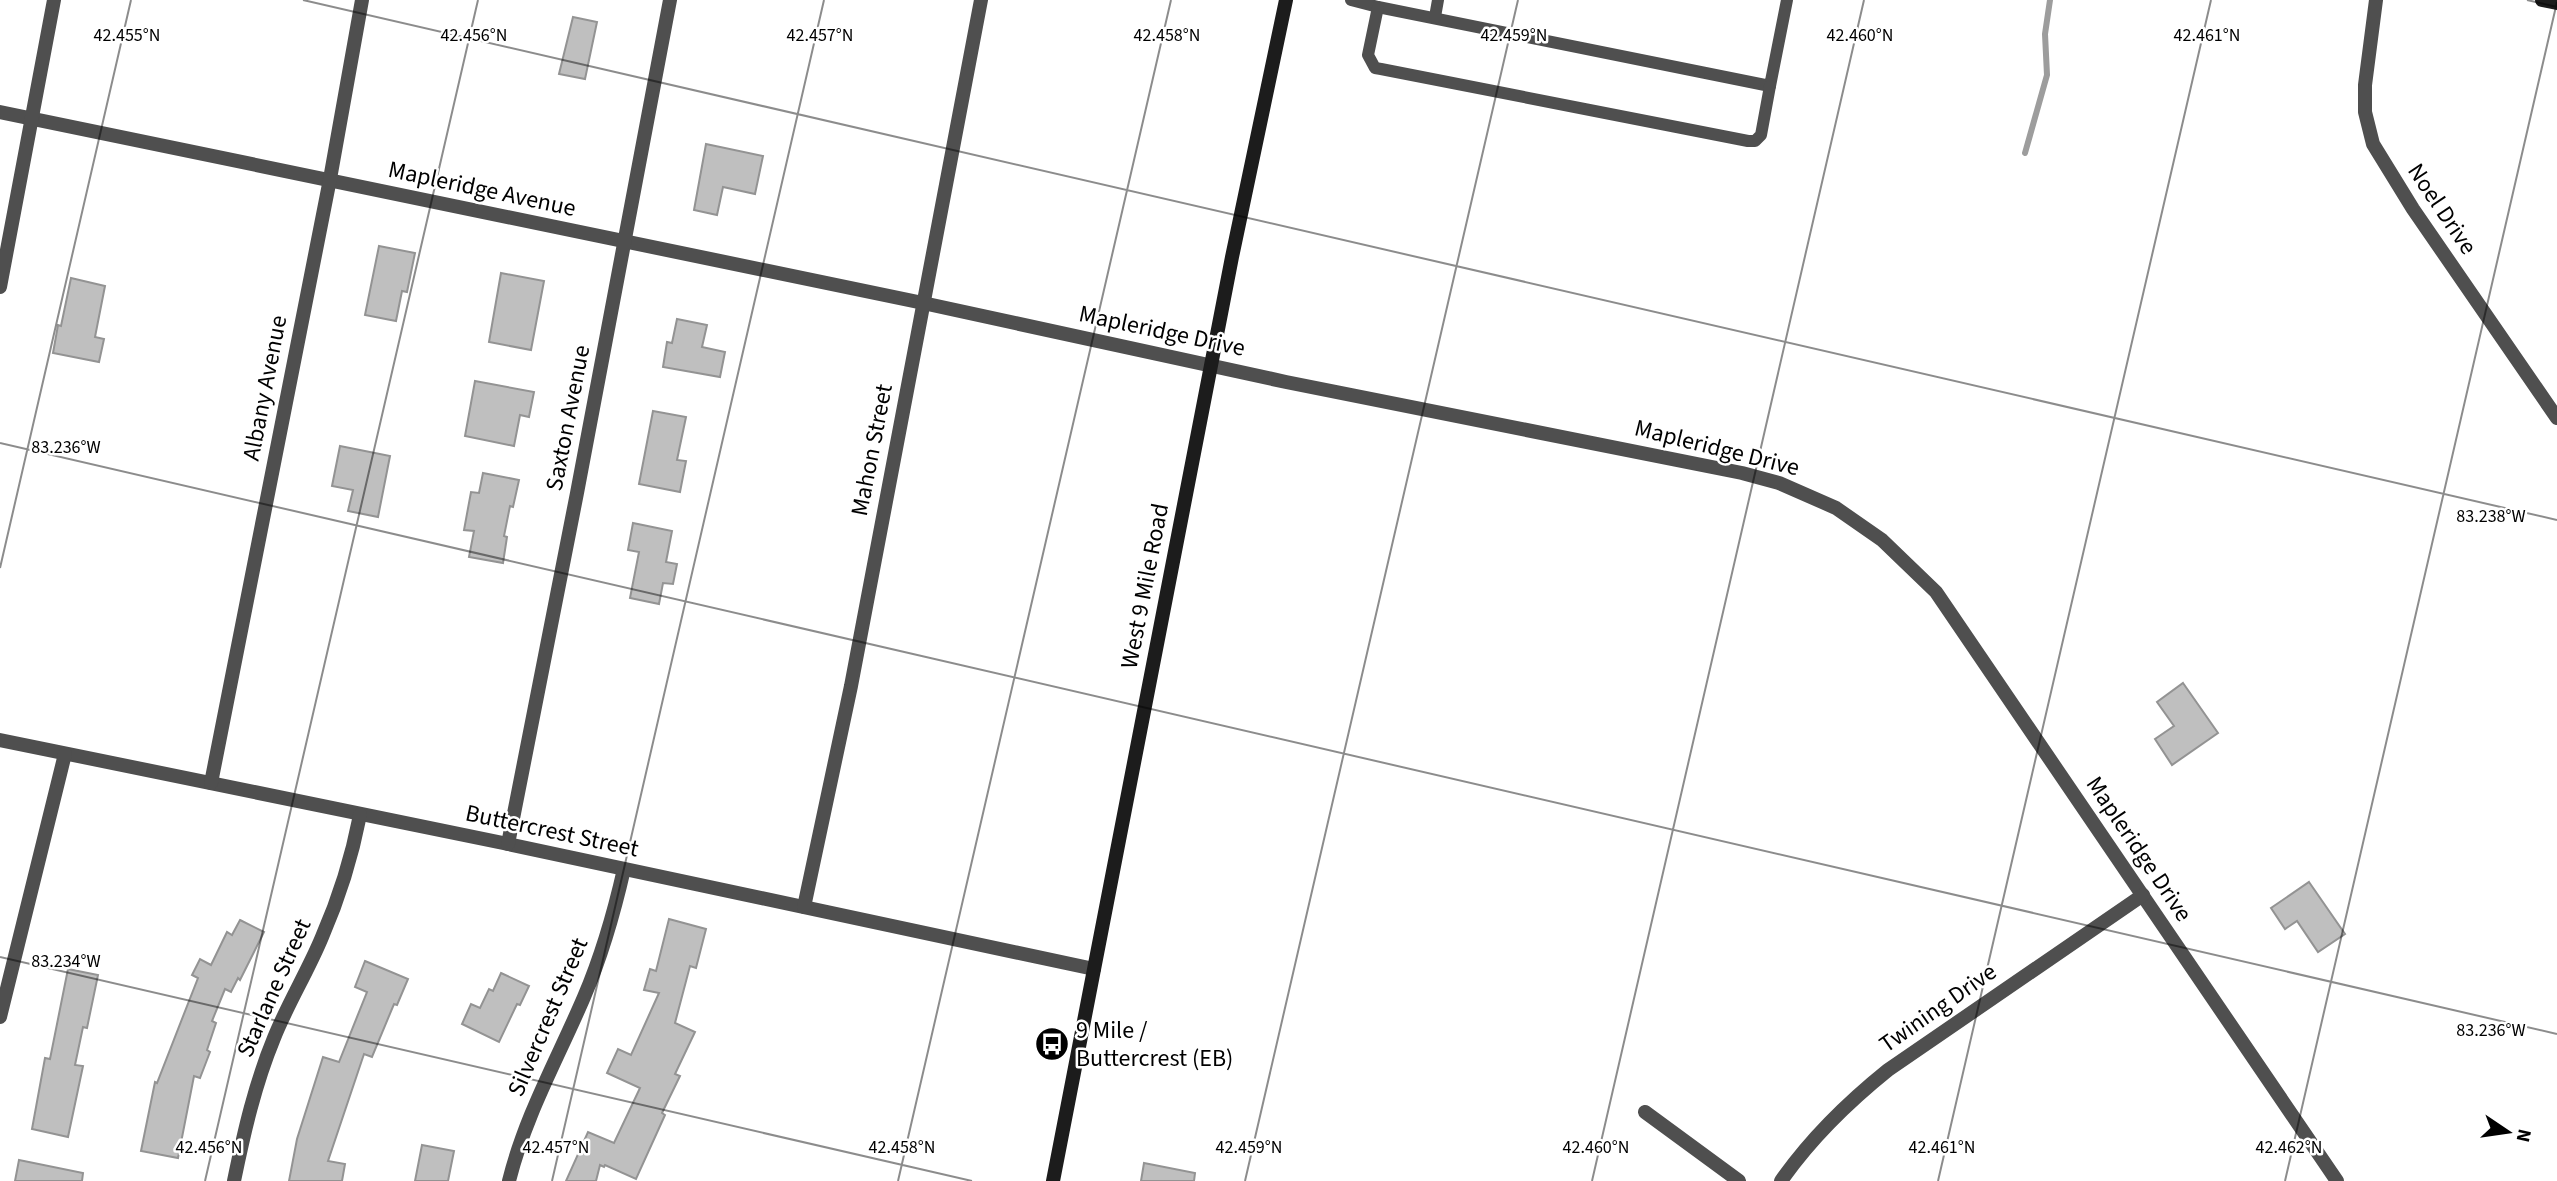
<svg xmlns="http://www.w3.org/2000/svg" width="2557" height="1181" font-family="'Source Sans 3',sans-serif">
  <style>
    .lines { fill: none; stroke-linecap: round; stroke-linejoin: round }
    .stream { stroke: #9d9d9d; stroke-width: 6 }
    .building { fill: #bfbfbf; stroke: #939393; stroke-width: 2 }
    .lane { stroke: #4f4f4f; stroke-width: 12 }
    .street { stroke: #4f4f4f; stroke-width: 14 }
    .secondary { stroke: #1c1c1c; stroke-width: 14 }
    .ticks { fill: none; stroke: #000; stroke-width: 2; stroke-opacity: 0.45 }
    .labels { text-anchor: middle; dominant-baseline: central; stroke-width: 5; stroke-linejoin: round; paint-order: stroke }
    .street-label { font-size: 24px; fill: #000; stroke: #fff }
    .poi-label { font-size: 24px; fill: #000; stroke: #fff; text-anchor: start }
    .ticks-label { font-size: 18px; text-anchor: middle; fill: #000; stroke: #fff; stroke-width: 5; stroke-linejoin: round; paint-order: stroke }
  </style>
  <rect width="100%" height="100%" fill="#fff"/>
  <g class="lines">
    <polyline class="stream" points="2025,153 2047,75 2045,34 2050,0"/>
  </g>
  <g class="building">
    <polygon points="573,17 597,22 585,79 559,74"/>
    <polygon points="706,144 763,156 755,194 723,187 717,215 694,210"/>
    <polygon points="379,246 415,253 407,292 402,291 396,321 365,315"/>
    <polygon points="501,273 544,281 531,350 489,342"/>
    <polygon points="71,278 105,286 95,337 104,339 99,362 53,353 58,325 61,326"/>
    <polygon points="677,319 707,325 702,347 725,352 720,377 663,367 667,342 672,343"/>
    <polygon points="475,381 534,392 529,417 520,415 514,446 465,436"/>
    <polygon points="653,411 686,417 677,460 686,461 680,492 639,484"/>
    <polygon points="340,446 390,456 378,517 348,511 353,490 332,486"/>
    <polygon points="483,473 519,480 513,507 510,506 504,536 507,537 503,563 469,557 474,531 464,530 471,492 479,493"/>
    <polygon points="633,523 672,531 666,562 677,564 673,584 663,583 659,604 630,598 639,552 628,550"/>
    <polygon points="2183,683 2218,733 2172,765 2155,739 2174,726 2157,702"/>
    <polygon points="2309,882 2345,934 2318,952 2297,921 2285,929 2271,908"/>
    <polygon points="669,919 706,929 696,968 690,966 675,1023 695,1032 675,1074 680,1076 662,1113 665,1115 636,1179 605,1165 604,1167 600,1165 596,1181 566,1181 588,1132 614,1143 640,1088 607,1073 618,1049 631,1055 659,993 644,990 650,969 656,971"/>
    <polygon points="240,920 264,932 240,980 238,978 231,992 225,989 212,1021 216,1023 207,1050 210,1052 200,1078 194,1076 178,1158 141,1151 155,1082 157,1083 198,978 192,975 200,959 211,965 227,932 232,935"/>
    <polygon points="365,961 408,979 397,1005 394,1004 372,1057 364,1054 328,1161 345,1164 342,1181 289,1181 297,1139 323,1057 339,1062 367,992 355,987"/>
    <polygon points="68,969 98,975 87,1028 83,1027 75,1065 83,1066 68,1137 32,1129 45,1058 50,1059"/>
    <polygon points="501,973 529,986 520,1005 517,1004 499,1042 462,1024 471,1004 480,1008 489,989 493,991"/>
    <polygon points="422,1145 454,1151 448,1181 415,1181"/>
    <polygon points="19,1160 83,1173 82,1181 15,1181"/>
    <polygon points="1144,1163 1195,1173 1194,1181 1141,1181"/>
  </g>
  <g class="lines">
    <g class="lane">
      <polyline points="1351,0 1378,7 1770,86 1787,0"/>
      <polyline points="1378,7 1368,55 1375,68 1381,69 1748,141 1755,141 1761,135 1770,86"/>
      <polyline points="1435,17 1438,0"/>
    </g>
    <g class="street">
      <polyline points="2376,0 2365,85 2365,112 2373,144 2413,209 2557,418"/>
      <polyline points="0,112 923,303 1286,382 1742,473 1779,483 1836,508 1882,540 1936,592 2337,1181"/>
      <polyline points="0,287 54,0"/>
      <polyline points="0,740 508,844 1094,969"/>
      <polyline points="211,783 330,179 362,0"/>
      <polyline points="508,844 577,493 670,0"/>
      <polyline points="804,907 851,686 981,0"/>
      <polyline points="0,1017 65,754"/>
      <polyline points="1645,1112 1739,1181"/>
      <path d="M 234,1181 C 244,1132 255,1084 274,1038 C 288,1003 308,971 322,937 C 339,898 352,856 360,815"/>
      <path d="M 509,1181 C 525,1116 558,1058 584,997 C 602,955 614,913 624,869"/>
      <path d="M 1781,1181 C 1811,1138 1847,1103 1888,1070 L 2143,895"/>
    </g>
    <g class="secondary">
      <polyline points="2542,0 2557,3"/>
      <polyline points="1053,1181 1232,257 1286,0"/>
    </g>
  </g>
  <path class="ticks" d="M 303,0 L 2557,520M 2527,0 L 2557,7M 0,443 L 2557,1034M 0,568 L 131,0M 0,957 L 972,1181M 205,1181 L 478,0M 552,1181 L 824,0M 898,1181 L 1171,0M 1245,1181 L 1518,0M 1592,1181 L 1864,0M 1938,1181 L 2211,0M 2285,1181 L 2557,2"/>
  <defs>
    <g id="bus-disc" transform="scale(1.75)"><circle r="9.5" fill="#000" stroke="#fff"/><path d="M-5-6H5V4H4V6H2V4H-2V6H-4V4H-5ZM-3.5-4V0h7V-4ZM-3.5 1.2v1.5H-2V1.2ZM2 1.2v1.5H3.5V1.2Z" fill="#fff"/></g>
  </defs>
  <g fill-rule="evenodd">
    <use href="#bus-disc" x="1052" y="1044"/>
  </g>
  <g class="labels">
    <g class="street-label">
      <text transform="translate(482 189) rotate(12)">Mapleridge Avenue</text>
      <text transform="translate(2442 209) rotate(56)">Noel Drive</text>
      <text transform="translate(1162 331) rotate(12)">Mapleridge Drive</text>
      <text transform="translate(265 388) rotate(-79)">Albany Avenue</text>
      <text transform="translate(568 418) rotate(-79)">Saxton Avenue</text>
      <text transform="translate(1717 448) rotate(14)">Mapleridge Drive</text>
      <text transform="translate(872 450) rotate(-79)">Mahon Street</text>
      <text transform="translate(1145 586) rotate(-79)">West 9 Mile Road</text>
      <text transform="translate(552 831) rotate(12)">Buttercrest Street</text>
      <text transform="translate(2139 849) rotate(56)">Mapleridge Drive</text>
      <text transform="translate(274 988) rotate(-66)">Starlane Street</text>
      <text transform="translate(1938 1008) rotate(-35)">Twining Drive</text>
      <text transform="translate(548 1017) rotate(-67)">Silvercrest Street</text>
    </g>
    <g class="poi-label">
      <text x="1076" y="1030">9 Mile /<tspan x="1076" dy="28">Buttercrest (EB)</tspan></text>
    </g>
  </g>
  <g class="ticks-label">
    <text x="127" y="41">42.455°N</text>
    <text x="474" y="41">42.456°N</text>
    <text x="820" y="41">42.457°N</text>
    <text x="1167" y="41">42.458°N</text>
    <text x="1514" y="41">42.459°N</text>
    <text x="1860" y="41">42.460°N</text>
    <text x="2207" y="41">42.461°N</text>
    <text x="66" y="453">83.236°W</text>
    <text x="2491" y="522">83.238°W</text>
    <text x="66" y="967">83.234°W</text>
    <text x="2491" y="1036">83.236°W</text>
    <text x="209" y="1153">42.456°N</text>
    <text x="556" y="1153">42.457°N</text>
    <text x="902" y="1153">42.458°N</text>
    <text x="1249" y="1153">42.459°N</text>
    <text x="1596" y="1153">42.460°N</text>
    <text x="1942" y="1153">42.461°N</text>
    <text x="2289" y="1153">42.462°N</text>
  </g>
  <g transform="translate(2508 1132) rotate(103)" stroke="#ffffff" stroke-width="5" paint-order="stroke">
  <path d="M0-5L12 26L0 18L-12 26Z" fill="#000000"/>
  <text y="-10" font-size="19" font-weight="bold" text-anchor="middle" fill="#000000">N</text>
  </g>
</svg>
